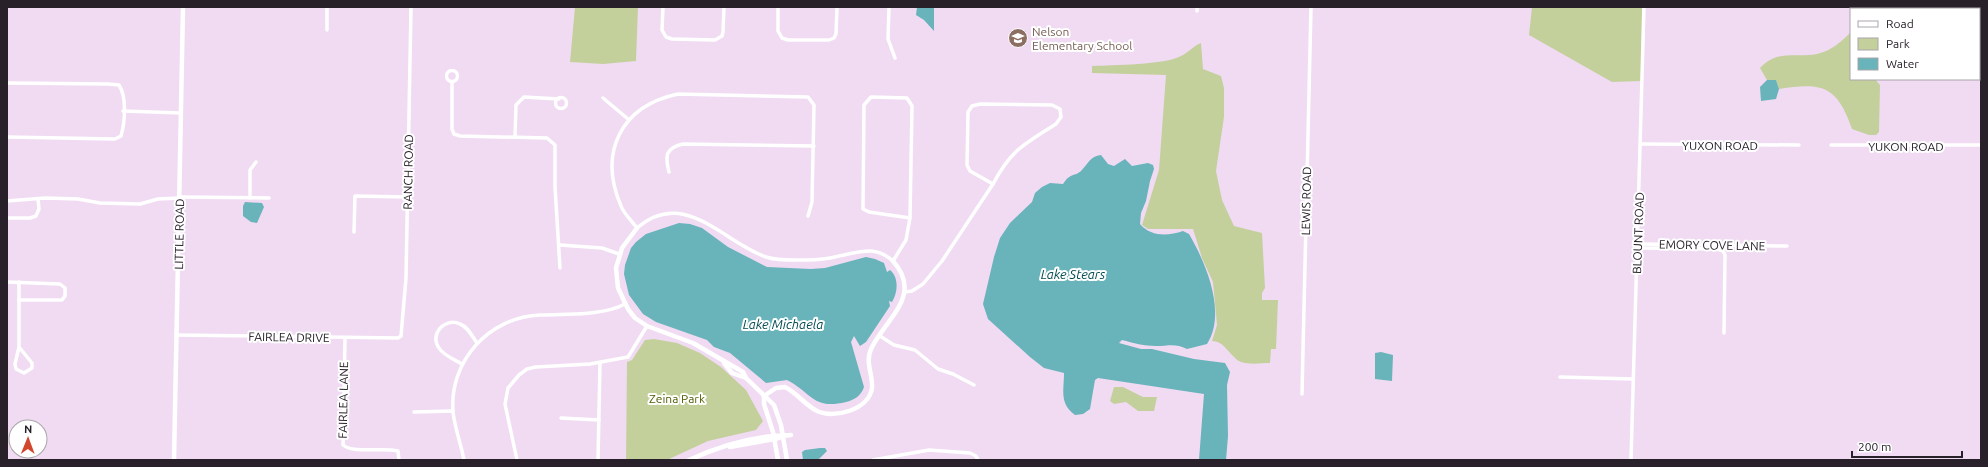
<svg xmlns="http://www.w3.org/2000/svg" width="1988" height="467" font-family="Ubuntu,sans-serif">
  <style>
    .green { fill: #c4d09c }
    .water { fill: #69b3ba }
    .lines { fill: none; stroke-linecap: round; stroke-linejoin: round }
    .minor { stroke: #fff; stroke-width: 3.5 }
    .tertiary { stroke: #fff; stroke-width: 4.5 }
    .labels { text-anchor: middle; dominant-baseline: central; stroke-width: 4; stroke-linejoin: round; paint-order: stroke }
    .education-label { font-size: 12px; fill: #785e54; stroke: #fff; text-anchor: start }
    .street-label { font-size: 12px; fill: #28212a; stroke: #fff }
    .park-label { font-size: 12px; fill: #505d02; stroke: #fff }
    .water-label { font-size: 13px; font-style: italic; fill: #01494f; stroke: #fff }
  </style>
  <rect width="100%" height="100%" fill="#f0dbf3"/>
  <g class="green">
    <polygon points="575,7 638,7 636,61 603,64 570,62"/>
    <polygon points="1532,7 1642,7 1641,81 1612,82 1529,35"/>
    <path d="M 1851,32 L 1851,79 L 1875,79 L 1880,85 L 1879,132 L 1876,135 L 1869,135 L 1852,129 C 1837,86 1823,82 1779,89 L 1776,80 L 1767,80 L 1760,68 C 1778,49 1795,58 1817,54 C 1831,51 1841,42 1851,32 Z"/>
    <path d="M 1201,43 L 1203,69 L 1221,76 L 1224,88 L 1224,117 L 1216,171 L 1222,200 L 1234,226 L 1262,233 L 1265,288 L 1262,293 L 1262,300 L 1278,300 L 1276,349 L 1271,349 L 1270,363 C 1262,363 1250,365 1241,362 C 1230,357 1225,341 1212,341 L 1217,325 L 1213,282 L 1202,258 L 1193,229 L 1148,229 L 1142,225 L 1159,170 L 1166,75 L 1092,73 L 1092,66 C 1112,65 1165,65 1181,56 C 1189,52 1193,46 1201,43 Z"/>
    <polygon points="654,339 677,343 700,353 721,367 746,390 763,421 756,430 708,441 667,460 626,460 627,362 632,360 645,340"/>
    <polygon points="1114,387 1123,387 1143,397 1157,397 1154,411 1138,411 1126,402 1114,404 1110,401"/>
  </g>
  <g class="water">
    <polygon points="917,7 934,7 934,31 924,20 916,15"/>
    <polygon points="1767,80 1776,80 1779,89 1776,99 1761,101 1760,87"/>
    <path d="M 1101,155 L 1108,164 L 1114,166 L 1125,159 L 1132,166 L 1148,163 L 1153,165 L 1154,169 L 1150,181 L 1146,201 L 1141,213 L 1140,224 C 1151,237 1168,236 1183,231 L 1189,234 C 1206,263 1227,313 1207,344 L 1187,349 C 1176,343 1168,346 1156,346 C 1145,346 1133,343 1122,340 L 1119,343 L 1141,349 L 1152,349 L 1194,359 L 1225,363 L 1230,372 L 1227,385 L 1228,436 L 1226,460 L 1199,460 L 1204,394 L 1098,378 L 1095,380 L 1090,409 L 1083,414 L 1075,415 C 1059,403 1064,391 1064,373 L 1044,368 L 1030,357 L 988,319 L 983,304 L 994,257 L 1000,238 L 1010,223 L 1032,202 L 1035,193 L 1042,187 L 1050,183 L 1063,184 C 1071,172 1074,177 1081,171 C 1088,164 1090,156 1101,155 Z"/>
    <polygon points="245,202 262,203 264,207 257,223 251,222 243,216 243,206"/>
    <path d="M 679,223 L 690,224 L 702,228 L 728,247 L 767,267 L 811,269 L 825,268 L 866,257 L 875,259 L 884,263 L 887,272 L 890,270 C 899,277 898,293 892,302 L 889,301 L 890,306 L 866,342 L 860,346 L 854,336 L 851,342 L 864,387 C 861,396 854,400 846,402 C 813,410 812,393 787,380 L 766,383 L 730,353 L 714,347 L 707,340 L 656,322 L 643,314 L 629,295 L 624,274 L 625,265 L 631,248 L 636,242 L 646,234 Z"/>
    <polygon points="1381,352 1393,355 1392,381 1375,379 1375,353"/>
    <polygon points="820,448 825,448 827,451 818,460 803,460 802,452 805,450"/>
  </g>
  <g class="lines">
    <g class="minor">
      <polyline points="327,7 327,30"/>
      <polyline points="663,7 662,30 666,37 672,39 715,40 722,36 723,32 724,7"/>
      <polyline points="778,7 778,31 782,38 788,40 829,40 834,38 836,34 837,7"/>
      <polyline points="889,7 888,39 895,58"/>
      <polyline points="1197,11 1197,7"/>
      <circle cx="452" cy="76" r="5.5"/>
      <polyline points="452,82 452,129 454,134 460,136 547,138 555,145 555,187 560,268"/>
      <path d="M 7,83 L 108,84 L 119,85 C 127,97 125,122 121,136 L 115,139 L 7,137"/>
      <polygon points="871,97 907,98 912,106 910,218 869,212 863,209 864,105"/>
      <circle cx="561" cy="103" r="5.5"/>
      <polyline points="603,98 628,119"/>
      <path d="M 980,104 L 1052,105 L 1060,109 L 1061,117 L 1056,124 C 1024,144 1011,150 993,184 L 970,171 L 967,165 L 968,112 L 972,106 Z"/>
      <polyline points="123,111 181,113"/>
      <polyline points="515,137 516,105 524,97 559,99"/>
      <polyline points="1641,144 1799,145"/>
      <polyline points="1831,145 1981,145"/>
      <path d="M 669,172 C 665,156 665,148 683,144 L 814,146"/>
      <polyline points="179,197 269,198"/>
      <polyline points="250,198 250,170 256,162"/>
      <polyline points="7,201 45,198 78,199 100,203 140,204 158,199 179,198"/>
      <path d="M 808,216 L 812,202 L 814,105 L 808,97 L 678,94 C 621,106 598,152 621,206 C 624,214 632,221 637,228 C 684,187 723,242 766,257 C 778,261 793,260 806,260 C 817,260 828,259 839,256 C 860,252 875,245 893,261 L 906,240 L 910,218"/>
      <polyline points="7,218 30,218 36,216 39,209 38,199"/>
      <polyline points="354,232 355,196 407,197"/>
      <polyline points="1637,244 1644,248 1717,249 1723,251 1725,255 1724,333"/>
      <polyline points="1640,244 1787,246"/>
      <polyline points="560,245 602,248 619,254"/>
      <polyline points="7,282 60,284 65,288 65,296 62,300 19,300"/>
      <polyline points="19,282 19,347 15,364 16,369 24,373 32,368 32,363 19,347"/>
      <polyline points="905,292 912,291 923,284 942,261 993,184"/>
      <polyline points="176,335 398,338 401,336 406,278 411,7"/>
      <polyline points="880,336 894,345 915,350 938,369 953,374 974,385"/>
      <path d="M 345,338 L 343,445 C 354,454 383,447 398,451 L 399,460"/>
      <path d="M 462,364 C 455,360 443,355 439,348 C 429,334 445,317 460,324 C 468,327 472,336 477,343"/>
      <polyline points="1560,377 1633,379"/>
      <polyline points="1302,394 1311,7"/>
      <polyline points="414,412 453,411"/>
      <polyline points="561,418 599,420"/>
      <path d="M 464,460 C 461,444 455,429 453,412 C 449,361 489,317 540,315 C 565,314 603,316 625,304"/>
      <polyline points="517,460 505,404 508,388 519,375 527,369 536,367 590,364 628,357 647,326"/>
      <polyline points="598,460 600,363"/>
      <polyline points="873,460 929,450 970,453 976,456 978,460"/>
      <polyline points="1631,460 1644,7"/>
    </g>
    <g class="tertiary">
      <polyline points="637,228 622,248 616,268 618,288 628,309 635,318 647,326 693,343 743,372 746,378 774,405 781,425 787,460"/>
      <polyline points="724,363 732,373 746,378"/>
      <path d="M 764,396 L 776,388 L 785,387 C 797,393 805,405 817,411 C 834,419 869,410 872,388 C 873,374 865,363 871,349 C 885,319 924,296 893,261"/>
      <polyline points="764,396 764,404 773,432 778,460"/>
      <polyline points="730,447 775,439 781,437"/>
      <polyline points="174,460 183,7"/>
      <path d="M 689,460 C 715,448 744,439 773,436 C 779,435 785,436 791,435"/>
    </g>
  </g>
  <defs>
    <g id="school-disc" transform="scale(1)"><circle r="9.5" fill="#8d6e63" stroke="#fff"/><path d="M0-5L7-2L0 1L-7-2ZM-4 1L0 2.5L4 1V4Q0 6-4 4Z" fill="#fff"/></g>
  </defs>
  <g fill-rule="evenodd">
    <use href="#school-disc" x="1018" y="38"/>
  </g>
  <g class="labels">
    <g class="education-label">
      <text x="1032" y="31">Nelson<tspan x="1032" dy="14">Elementary School</tspan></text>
    </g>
    <g class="street-label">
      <text x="1720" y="145">YUXON ROAD</text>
      <text x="1906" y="146">YUKON ROAD</text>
      <text transform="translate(408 172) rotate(-89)">RANCH ROAD</text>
      <text transform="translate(1306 201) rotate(-89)">LEWIS ROAD</text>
      <text transform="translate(1638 233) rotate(-88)">BLOUNT ROAD</text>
      <text transform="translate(179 234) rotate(-89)">LITTLE ROAD</text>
      <text transform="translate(1712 245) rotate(1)">EMORY COVE LANE</text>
      <text transform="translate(289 337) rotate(1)">FAIRLEA DRIVE</text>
      <text transform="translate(343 400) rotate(-89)">FAIRLEA LANE</text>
    </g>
    <g class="park-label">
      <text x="677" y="398">Zeina Park</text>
    </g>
    <g class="water-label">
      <text x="1073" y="274">Lake Stears</text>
      <text x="783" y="324">Lake Michaela</text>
    </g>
  </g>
  <rect width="1988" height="467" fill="none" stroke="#28212a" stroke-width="16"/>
  <rect x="1850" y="8" width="130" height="72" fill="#ffffff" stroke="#a9a6aa"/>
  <rect x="1858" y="21" width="20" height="6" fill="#ffffff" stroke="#a9a6aa"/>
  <text x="1886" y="28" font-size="12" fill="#28212a">Road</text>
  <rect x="1858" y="38" width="20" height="12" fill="#c4d09c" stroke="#a9a6aa"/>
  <text x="1886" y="48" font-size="12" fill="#28212a">Park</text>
  <rect x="1858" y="58" width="20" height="12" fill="#69b3ba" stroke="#a9a6aa"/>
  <text x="1886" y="68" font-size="12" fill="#28212a">Water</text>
  <g transform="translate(28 439) rotate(1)"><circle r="19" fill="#ffffff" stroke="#a9a6aa"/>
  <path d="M0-3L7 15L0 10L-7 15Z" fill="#d2462d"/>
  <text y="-6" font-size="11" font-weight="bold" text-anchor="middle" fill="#28212a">N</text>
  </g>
  <path d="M1852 451v6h110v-6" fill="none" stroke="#28212a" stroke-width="2"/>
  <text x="1858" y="451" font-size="12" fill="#28212a" stroke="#ffffff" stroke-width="3" paint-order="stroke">200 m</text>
</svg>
